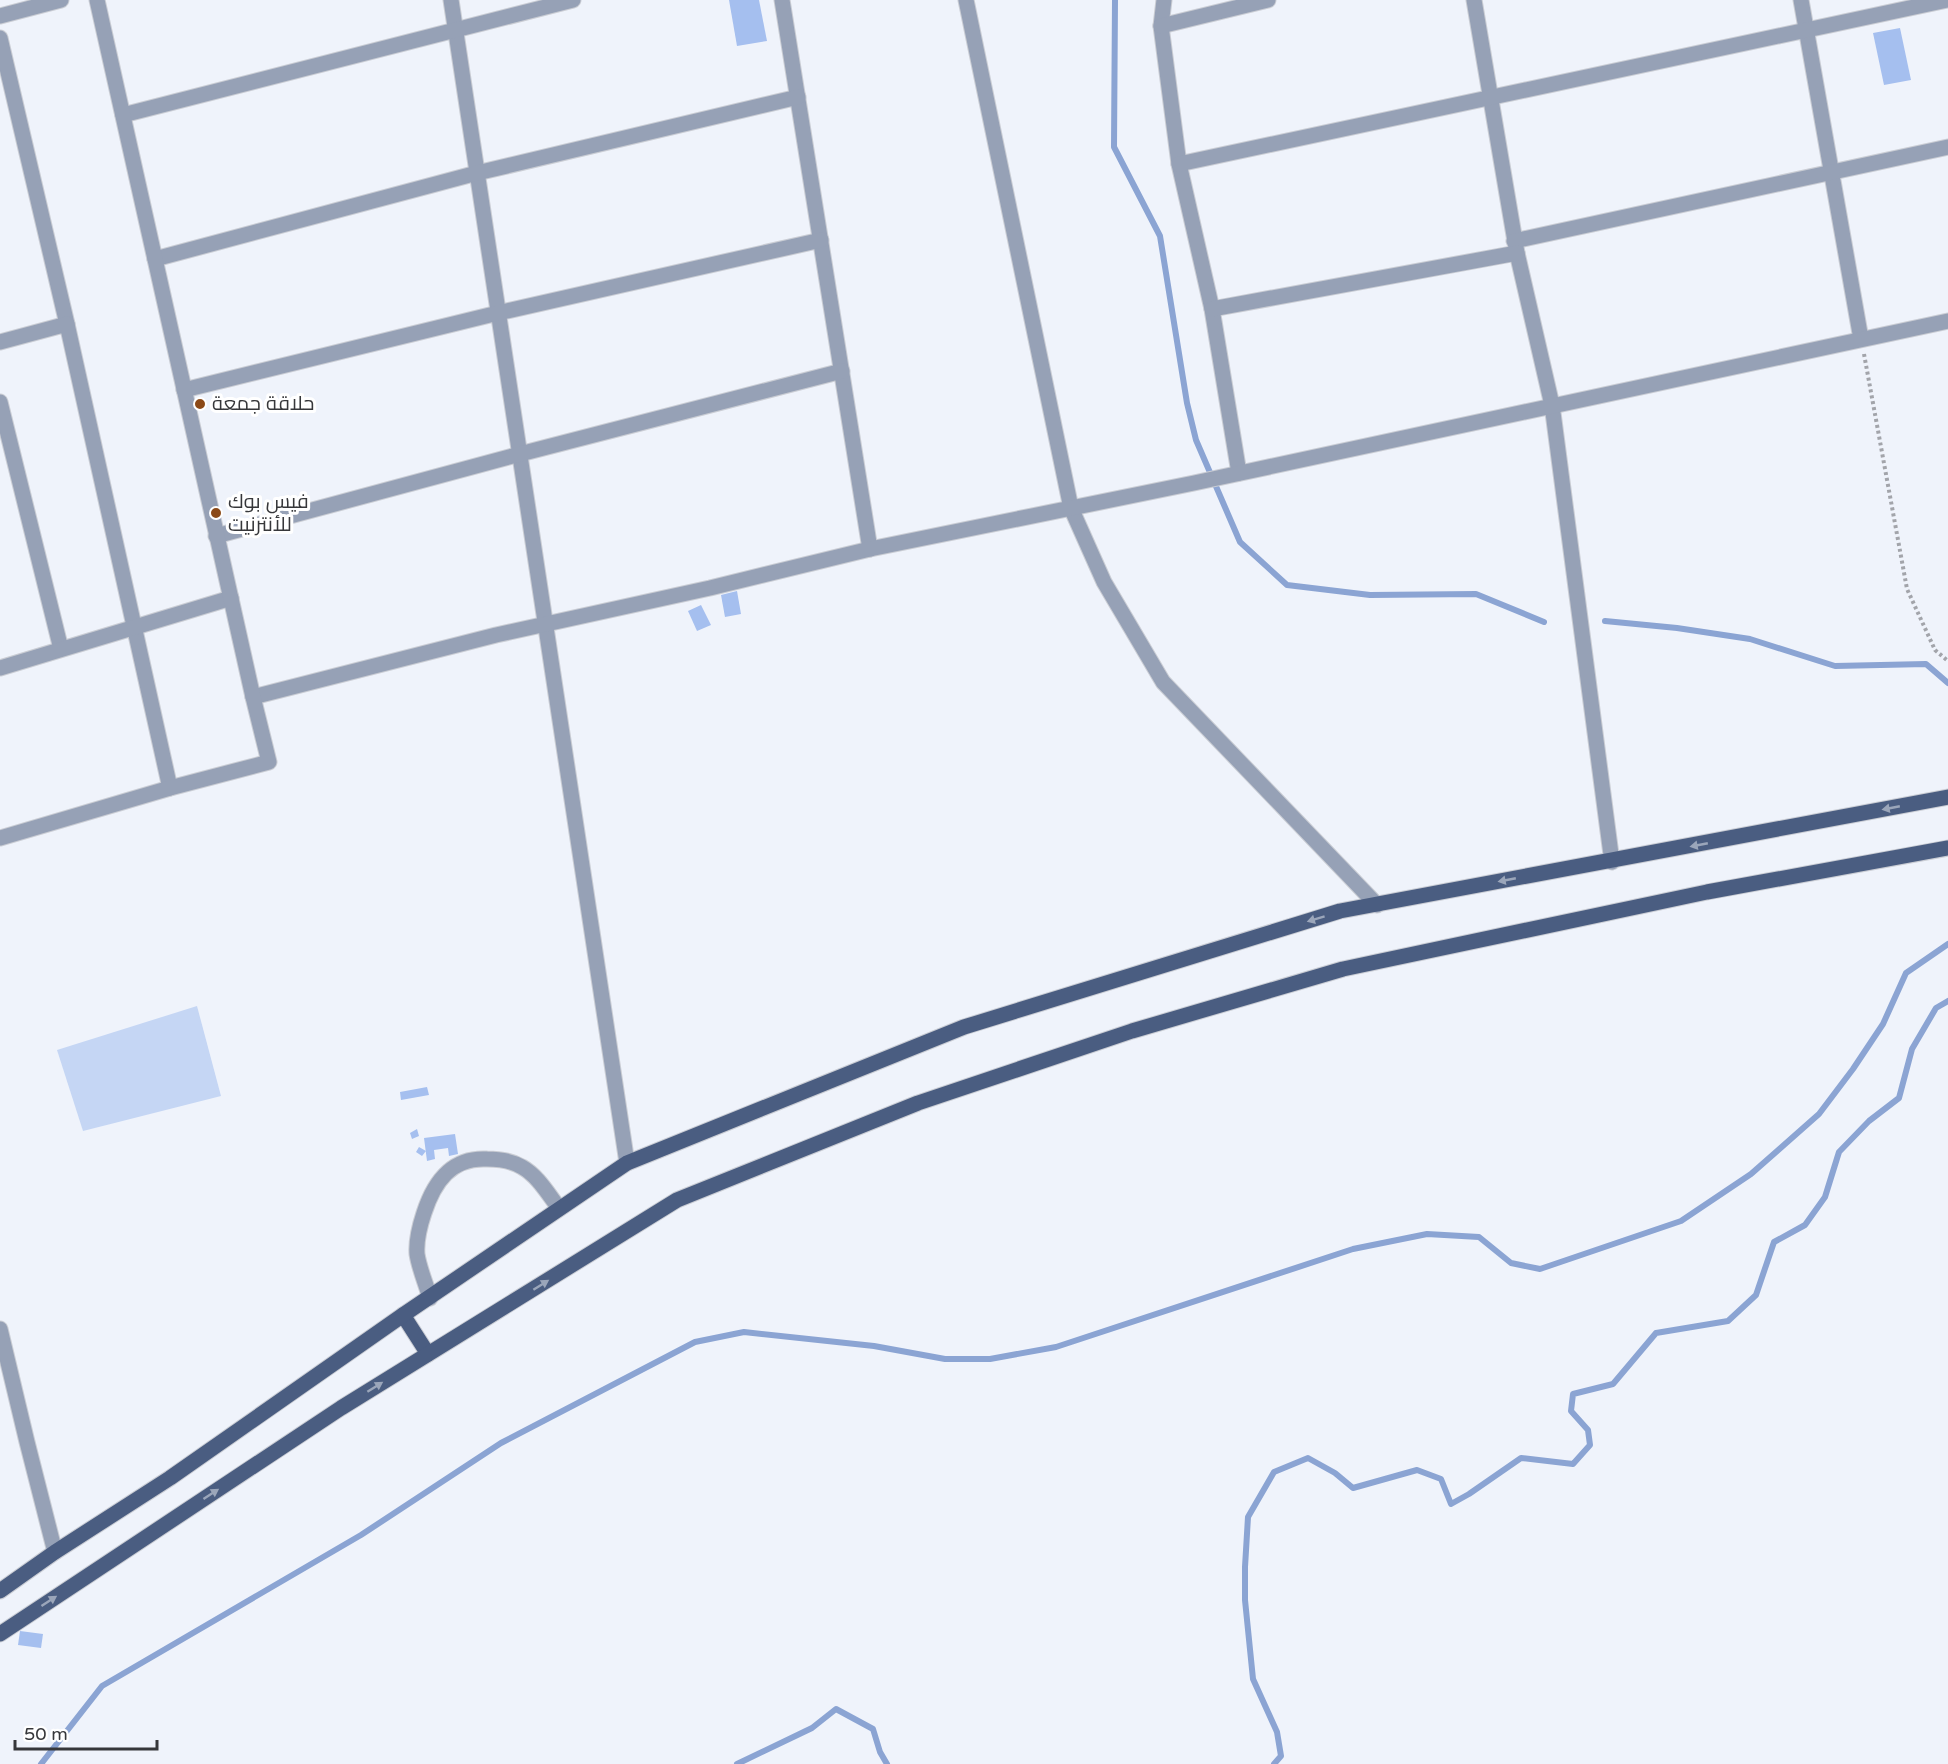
<svg xmlns="http://www.w3.org/2000/svg" width="1948" height="1764" font-family="'Varela Round',Cairo,sans-serif">
  <style>
    .green { fill: #c5d6f4 }
    .lines { fill: none; stroke-linecap: round; stroke-linejoin: round }
    .stream { stroke: #8ba4d3; stroke-width: 6 }
    .building { fill: #a5bfef }
    .minor-casing { stroke: #cacdd4; stroke-width: 17 }
    .major-casing { stroke: #cacdd4; stroke-width: 17 }
    .path { stroke: #a2a4aa; stroke-width: 4; stroke-dasharray: 3 3; stroke-linecap: butt }
    .minor { stroke: #96a1b6; stroke-width: 15 }
    .major { stroke: #4a5d81; stroke-width: 15 }
    .oneway { fill: #9ba6ba }
    .poi-dot { fill: #8b4917; stroke: #fff; stroke-width: 2 }
    .labels { text-anchor: middle; dominant-baseline: central; stroke-width: 6; stroke-linejoin: round; paint-order: stroke }
    .poi-label { font-size: 20px; fill: #36373a; stroke: #fff; text-anchor: start }
  </style>
  <rect width="100%" height="100%" fill="#eff3fb"/>
  <polygon class="green" points="197,1006 221,1096 83,1131 57,1050"/>
  <g class="lines">
    <g class="stream">
      <polyline points="1115,0 1114,147 1160,236 1187,403 1196,440 1240,542 1287,585 1370,595 1476,594 1544,622"/>
      <polyline points="1605,621 1677,628 1750,639 1835,666 1926,664 1948,683"/>
      <polyline points="41,1764 102,1686 361,1535 501,1443 695,1342 744,1332 874,1346 945,1359 990,1359 1056,1347 1353,1249 1427,1234 1479,1237 1511,1263 1540,1269 1681,1221 1751,1174 1819,1114 1853,1069 1883,1024 1906,973 1948,944"/>
      <polyline points="737,1764 812,1728 836,1709 873,1729 880,1752 887,1764"/>
      <polyline points="1274,1764 1281,1756 1277,1732 1253,1679 1245,1600 1245,1567 1248,1517 1274,1472 1308,1458 1335,1473 1353,1488 1417,1470 1441,1479 1451,1504 1469,1494 1521,1458 1573,1464 1590,1445 1588,1430 1571,1411 1573,1394 1613,1384 1656,1333 1728,1321 1756,1295 1774,1242 1805,1225 1825,1197 1839,1152 1869,1121 1899,1098 1912,1049 1936,1008 1948,1001"/>
    </g>
  </g>
  <g class="building">
    <polygon points="729,0 759,0 767,41 737,46"/>
    <polygon points="1900,28 1911,80 1884,85 1873,33"/>
    <polygon points="737,591 741,614 725,617 721,595"/>
    <polygon points="701,605 711,625 697,631 688,611"/>
    <polygon points="427,1087 429,1095 401,1100 400,1092"/>
    <polygon points="417,1129 419,1136 412,1139 410,1133"/>
    <polygon points="455,1134 458,1154 449,1156 448,1148 434,1150 435,1159 427,1161 424,1138"/>
    <polygon points="419,1147 426,1151 422,1156 416,1152"/>
    <polygon points="20,1631 43,1634 41,1648 18,1645"/>
  </g>
  <g class="lines">
    <g class="minor-casing">
      <g id="minor">
        <polyline points="451,0 627,1163"/>
        <polyline points="782,0 870,549"/>
        <polyline points="966,0 1071,508 1104,582 1163,682 1377,905"/>
        <polyline points="1164,0 1161,26 1179,164 1212,309 1239,473"/>
        <polyline points="1474,0 1517,253 1552,405 1612,862"/>
        <polyline points="1801,0 1861,339"/>
        <polyline points="0,16 61,0"/>
        <polyline points="1161,26 1268,0"/>
        <polyline points="0,38 67,324"/>
        <polyline points="123,115 573,0"/>
        <polyline points="1179,164 1947,0"/>
        <polyline points="1514,241 1948,147"/>
        <polyline points="155,259 477,173 798,97"/>
        <polyline points="1212,309 1517,253"/>
        <polyline points="0,342 67,324 170,788"/>
        <polyline points="184,390 498,313 821,240"/>
        <polyline points="0,402 61,649"/>
        <polyline points="216,536 520,454 842,371"/>
        <polyline points="0,668 231,598"/>
        <polyline points="253,697 496,635 710,588 870,549 1194,483 1948,321"/>
        <polyline points="0,838 170,788 269,762 253,697 97,0"/>
        <path d="M 430,1298 C 426,1284 419,1268 417,1254 C 416,1241 420,1225 424,1213 C 434,1182 451,1157 487,1159 C 499,1159 512,1161 522,1167 C 538,1176 548,1194 559,1208"/>
        <polyline points="0,1329 27,1442 55,1552"/>
      </g>
    </g>
    <g class="major-casing">
      <g id="major">
        <polyline points="403,1315 428,1354"/>
        <polyline points="0,1591 55,1552 170,1478 403,1315 627,1163 964,1027 1340,911 1948,797"/>
        <polyline points="0,1634 341,1408 677,1200 918,1103 1132,1031 1343,969 1707,892 1948,848"/>
      </g>
    </g>
    <polyline class="path" points="1864,354 1907,589 1935,650 1948,661"/>
    <use href="#minor" class="minor"/>
    <use href="#major" class="major"/>
  </g>
  <defs><path id="oneway-solid" d="M-6-.8H1V-3.2L6.5 0L1 3.2V.8H-6Z" transform="scale(1.5)"/></defs>
  <g class="oneway">
    <use href="#oneway-solid" transform="translate(1891 808) rotate(169)"/>
    <use href="#oneway-solid" transform="translate(1699 845) rotate(169)"/>
    <use href="#oneway-solid" transform="translate(1507 880) rotate(169)"/>
    <use href="#oneway-solid" transform="translate(1316 919) rotate(163)"/>
    <use href="#oneway-solid" transform="translate(541 1285) rotate(-32)"/>
    <use href="#oneway-solid" transform="translate(375 1387) rotate(-32)"/>
    <use href="#oneway-solid" transform="translate(211 1494) rotate(-33)"/>
    <use href="#oneway-solid" transform="translate(49 1601) rotate(-33)"/>
  </g>
  <g class="poi-dot">
    <circle cx="200" cy="404" r="6"/>
    <circle cx="216" cy="513" r="6"/>
  </g>
  <g class="labels">
    <g class="poi-label">
      <text x="212" y="404">حلاقة جمعة</text>
      <text x="228" y="502">فيس بوك<tspan x="228" dy="23">للأنترنيت</tspan></text>
    </g>
  </g>
  <path d="M15 1740v9h142v-9" fill="none" stroke="#36373a" stroke-width="3"/>
  <text x="24" y="1740" font-size="18" fill="#36373a" stroke="#ffffff" stroke-width="4.5" paint-order="stroke">50 m</text>
</svg>
